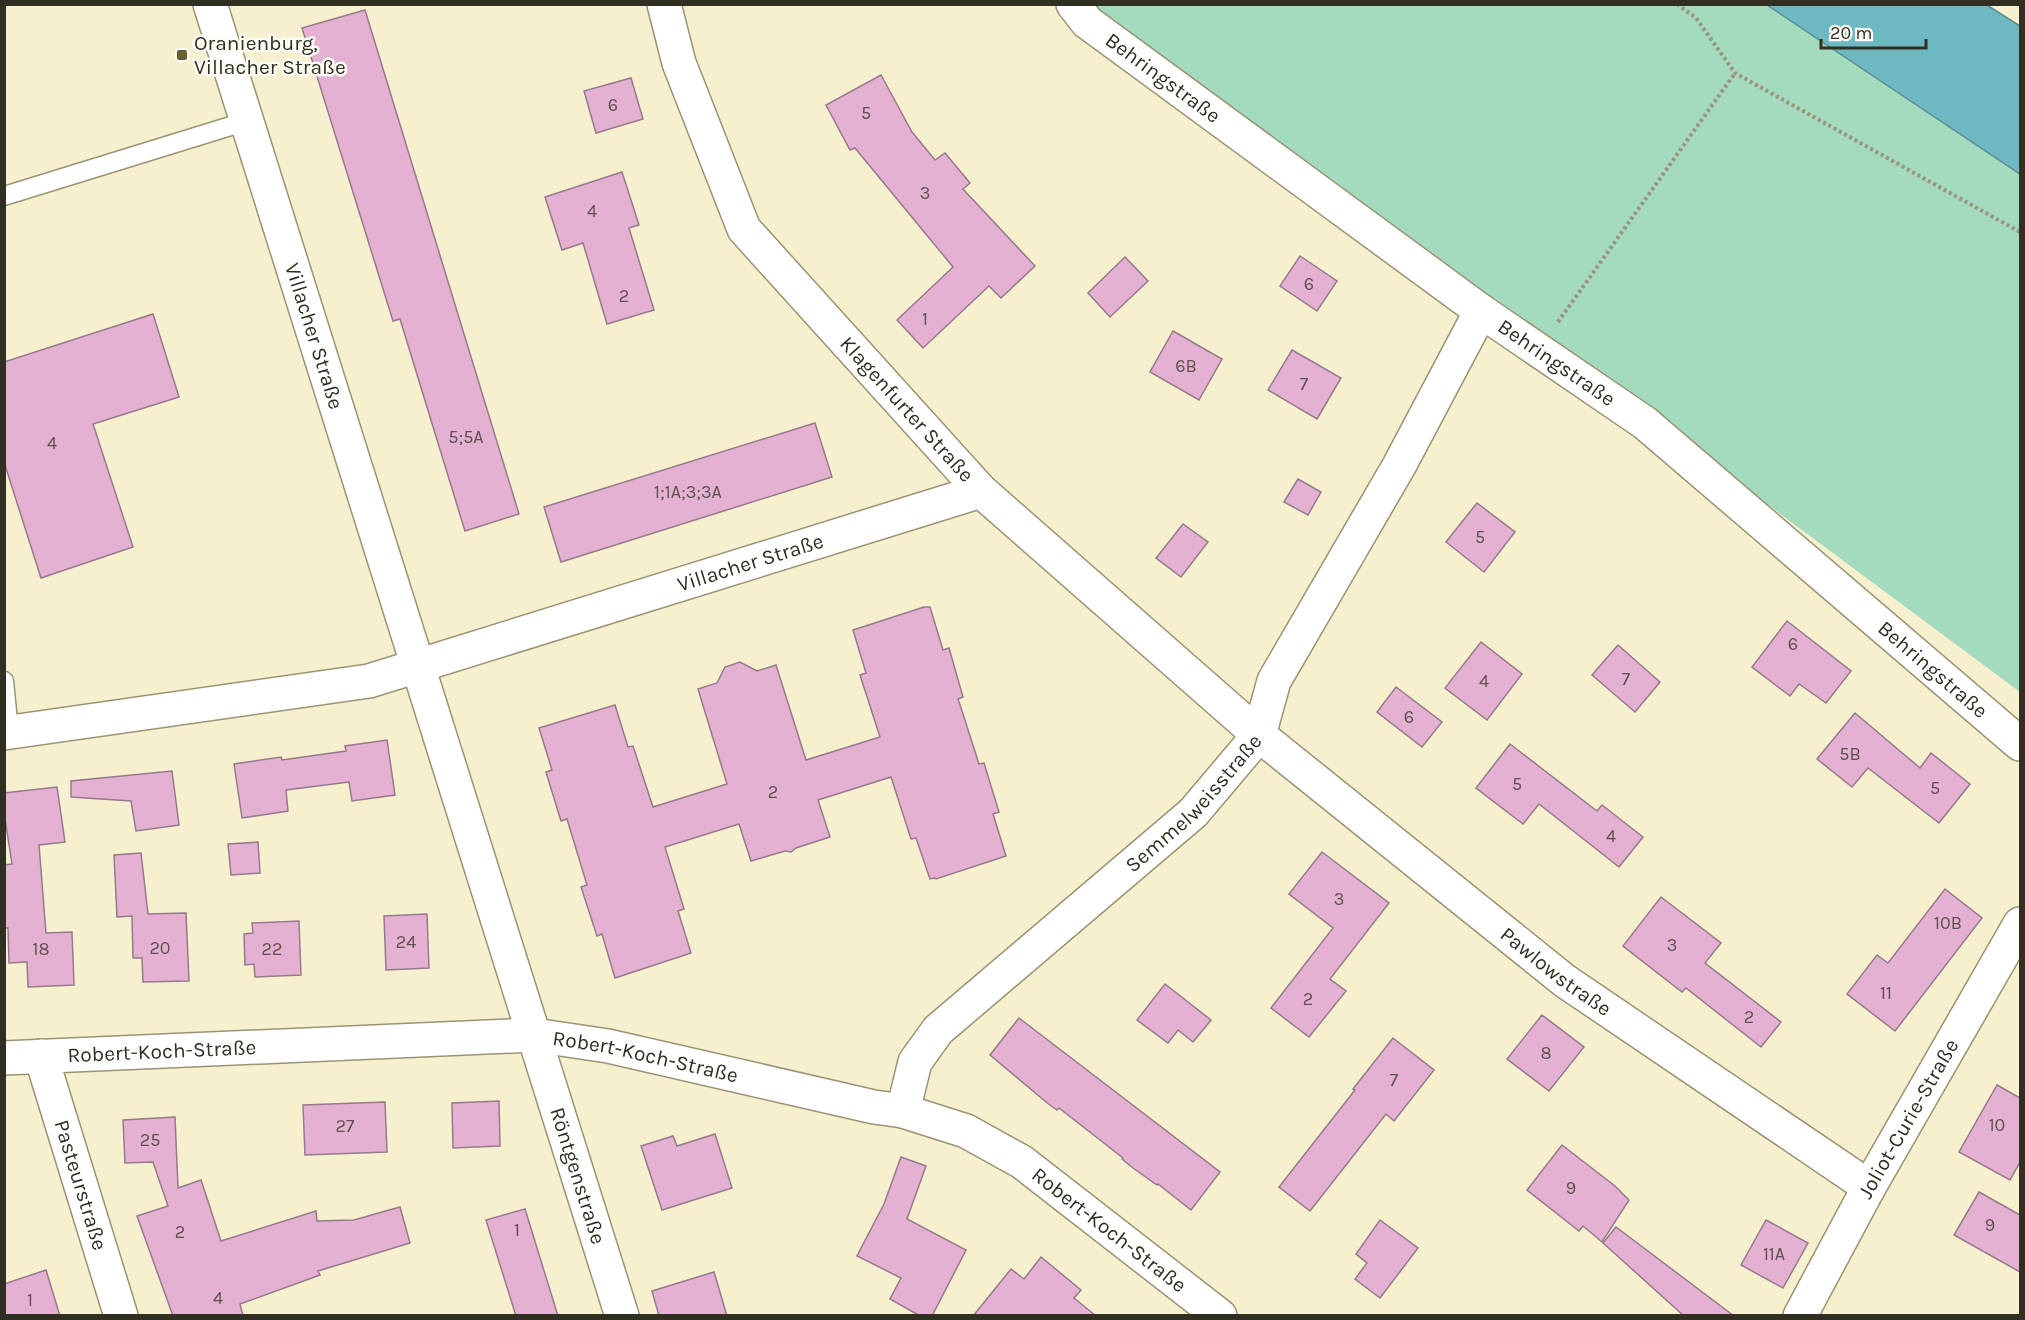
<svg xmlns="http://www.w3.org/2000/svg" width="2025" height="1320" font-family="Karla,sans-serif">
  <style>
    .green { fill: #a4dabd }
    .water { fill: #6eb8c2; stroke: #5c8f92; stroke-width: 1.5 }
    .building { fill: #e5b1d2; stroke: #967a8c; stroke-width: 1.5 }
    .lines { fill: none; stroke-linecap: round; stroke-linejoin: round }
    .service-casing { stroke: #9a9375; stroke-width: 21 }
    .minor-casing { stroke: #9a9375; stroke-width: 36 }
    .tertiary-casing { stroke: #9a9375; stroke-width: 36 }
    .path { stroke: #99957d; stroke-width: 4; stroke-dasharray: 3 3; stroke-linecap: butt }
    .service { stroke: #fff; stroke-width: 18 }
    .minor { stroke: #fff; stroke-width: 33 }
    .tertiary { stroke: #fff; stroke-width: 33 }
    .poi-dot { fill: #6b612e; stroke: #fefcf6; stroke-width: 2 }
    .labels { text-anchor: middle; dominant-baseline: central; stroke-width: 5; stroke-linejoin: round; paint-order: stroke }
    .number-label { font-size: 18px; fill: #5e504e }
    .poi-label { font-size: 21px; fill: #312f22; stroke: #fefcf6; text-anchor: start }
    .street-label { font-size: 21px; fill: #312f22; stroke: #fefcf6 }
  </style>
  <rect width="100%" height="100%" fill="#f6f0cf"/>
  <polygon class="green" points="1087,5 1767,5 2020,174 2020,692 1502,307"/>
  <polygon class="water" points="1767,5 1987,5 2020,26 2020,174"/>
  <g class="building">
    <polygon points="365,10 519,514 465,531 400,319 393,321 302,28"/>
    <polygon points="881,75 912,132 935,160 945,153 970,183 963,189 1035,266 1001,298 989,286 923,348 897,320 953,267 855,148 850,150 826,105"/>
    <polygon points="631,78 643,119 596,133 584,91"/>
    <polygon points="622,172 639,225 629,228 654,310 607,324 583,243 562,250 545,197"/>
    <polygon points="1300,256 1337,281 1317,311 1280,286"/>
    <polygon points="1125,257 1148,281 1110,317 1088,293"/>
    <polygon points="153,314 179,397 93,424 133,547 41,578 4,462 4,362"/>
    <polygon points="1173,331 1222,359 1199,400 1150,372"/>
    <polygon points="1292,350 1341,378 1317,419 1268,390"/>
    <polygon points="815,423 832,477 561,562 544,507"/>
    <polygon points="1298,479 1321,492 1308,515 1284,502"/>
    <polygon points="1477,503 1515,532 1484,572 1446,542"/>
    <polygon points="1183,524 1208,542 1181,577 1156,558"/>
    <polygon points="924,607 930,607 943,650 949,648 963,697 958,699 962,711 979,764 984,763 999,812 993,814 1006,856 936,879 935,878 930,879 916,838 911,839 891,777 818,800 830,837 796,848 791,852 785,851 751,861 739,824 665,847 684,909 678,911 691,953 615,978 602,934 597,936 581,887 587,885 567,819 561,821 546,772 552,770 539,728 615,705 628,747 633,746 653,807 727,784 698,689 717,683 725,667 740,662 757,671 776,665 806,760 880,737 860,675 866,673 853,630"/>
    <polygon points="1787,621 1851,671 1826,703 1799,684 1790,696 1752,667"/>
    <polygon points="1481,642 1522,674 1487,720 1445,688"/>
    <polygon points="1618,645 1660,682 1635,712 1592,675"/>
    <polygon points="1396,687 1442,722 1422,747 1377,712"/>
    <polygon points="1855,713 1920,768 1931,753 1970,784 1939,823 1868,768 1852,787 1817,759"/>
    <polygon points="387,740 395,795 352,801 349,782 286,790 288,811 242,818 234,764 281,757 282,760 346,751 345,746"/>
    <polygon points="1510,744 1597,811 1602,805 1643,837 1619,867 1539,804 1523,824 1476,788"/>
    <polygon points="172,771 179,825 136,831 131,801 71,797 71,781"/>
    <polygon points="57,787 65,842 39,845 46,933 72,932 74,985 28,987 27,962 9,963 8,928 4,928 4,865 12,864 4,812 4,793"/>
    <polygon points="258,842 260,873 231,875 228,844"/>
    <polygon points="1322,852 1389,903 1330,979 1346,991 1309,1037 1271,1008 1333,928 1289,894"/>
    <polygon points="141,853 148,914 186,913 189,981 143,982 142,958 133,958 132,916 117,917 114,855"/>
    <polygon points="1945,889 1982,918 1895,1031 1847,994 1877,955 1888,963"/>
    <polygon points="1661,897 1721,943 1705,963 1781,1022 1761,1047 1686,988 1682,992 1623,946"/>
    <polygon points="427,914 429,968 386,970 384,916"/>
    <polygon points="299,921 301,975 255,977 254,964 245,965 244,934 253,933 252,923"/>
    <polygon points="1165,984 1211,1020 1193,1042 1178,1030 1168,1043 1137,1020"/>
    <polygon points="1542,1015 1584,1047 1549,1091 1507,1059"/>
    <polygon points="1019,1018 1220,1172 1191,1210 1158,1184 1157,1185 1133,1168 1122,1159 1123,1158 1059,1108 1057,1110 1046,1102 990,1055"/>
    <polygon points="1393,1038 1434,1070 1394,1121 1386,1114 1310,1211 1279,1187 1355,1090 1353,1089"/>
    <polygon points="1997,1085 2020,1098 2020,1162 2010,1180 1959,1152"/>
    <polygon points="499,1101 500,1146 453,1148 452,1103"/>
    <polygon points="385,1102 387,1152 305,1155 303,1105"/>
    <polygon points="175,1117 178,1188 201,1180 221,1241 316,1211 317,1221 354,1220 400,1207 410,1243 318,1271 320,1275 240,1304 243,1316 173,1316 137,1216 168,1206 153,1162 125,1163 123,1120"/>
    <polygon points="715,1134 732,1188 662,1210 641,1146 673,1136 677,1146"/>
    <polygon points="1562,1145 1615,1186 1629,1200 1602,1242 1583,1226 1579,1231 1527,1190"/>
    <polygon points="901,1157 926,1166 907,1219 966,1250 932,1316 920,1316 890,1299 901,1278 857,1256 884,1204"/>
    <polygon points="1979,1192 2020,1215 2020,1272 1954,1235"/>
    <polygon points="525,1209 558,1316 516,1316 486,1220"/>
    <polygon points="1380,1220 1418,1248 1380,1298 1355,1279 1367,1263 1356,1254"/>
    <polygon points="1766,1220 1808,1243 1783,1288 1741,1265"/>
    <polygon points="1616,1227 1734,1316 1684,1316 1603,1243"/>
    <polygon points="1041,1257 1081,1290 1074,1298 1096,1316 973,1316 1011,1269 1024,1279"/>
    <polygon points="46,1270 60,1316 4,1316 4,1284"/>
    <polygon points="714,1272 727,1316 659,1316 652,1291"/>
  </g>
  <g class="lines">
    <g class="service-casing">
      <g id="service">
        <polyline points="4,196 247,121"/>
        <polyline points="4,681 9,732"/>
      </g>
    </g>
    <g class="minor-casing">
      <g id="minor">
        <path id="s1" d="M 210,4 L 622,1316"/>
        <path id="s2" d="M 664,4 L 679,63 L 744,229 L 981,491 L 1259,735 L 1565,981 L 1869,1187"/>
        <path id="s3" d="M 1073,4 L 1087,22 L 1481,311 L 1645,423 L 2020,744"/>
        <path id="s4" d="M 4,733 L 369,681 L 981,491"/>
        <path id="s5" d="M 41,1056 L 121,1316"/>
        <path id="s6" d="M 903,1111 L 915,1062 L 938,1030 L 1193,813 L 1259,735 L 1274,681 L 1399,466 L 1481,311"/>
        <path id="s7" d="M 1800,1316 L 1869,1187 L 2020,924"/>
      </g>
    </g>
    <g class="tertiary-casing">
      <g id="tertiary">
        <path id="s8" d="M 4,1058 L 534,1035 L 608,1046 L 874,1107 L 903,1111 L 966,1131 L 1022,1162 L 1220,1316"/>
      </g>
    </g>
    <g class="path">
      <polyline points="1677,4 1696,18 1735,73 2020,232"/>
      <polyline points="1558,322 1735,73"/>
    </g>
    <use href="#service" class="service"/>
    <use href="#minor" class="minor"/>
    <use href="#tertiary" class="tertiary"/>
  </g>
  <rect class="poi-dot" x="176" y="49" width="12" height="12" rx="3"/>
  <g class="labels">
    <g class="number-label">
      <text x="613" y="105">6</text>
      <text x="866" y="113">5</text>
      <text x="925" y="193">3</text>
      <text x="592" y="211">4</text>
      <text x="1309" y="284">6</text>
      <text x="624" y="296">2</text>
      <text x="925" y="319">1</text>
      <text x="1186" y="366">6B</text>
      <text x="1304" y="384">7</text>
      <text x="466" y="437">5;5A</text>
      <text x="52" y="443">4</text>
      <text x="688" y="492">1;1A;3;3A</text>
      <text x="1480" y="537">5</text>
      <text x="1793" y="644">6</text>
      <text x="1626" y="679">7</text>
      <text x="1484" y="681">4</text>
      <text x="1409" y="717">6</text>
      <text x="1850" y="754">5B</text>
      <text x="1517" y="784">5</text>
      <text x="1935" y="788">5</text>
      <text x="773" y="792">2</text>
      <text x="1611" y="836">4</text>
      <text x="1339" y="899">3</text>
      <text x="1948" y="923">10B</text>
      <text x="406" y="942">24</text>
      <text x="1672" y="945">3</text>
      <text x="160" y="948">20</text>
      <text x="41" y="949">18</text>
      <text x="272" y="949">22</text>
      <text x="1886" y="993">11</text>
      <text x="1308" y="999">2</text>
      <text x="1749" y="1017">2</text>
      <text x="1546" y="1053">8</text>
      <text x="1394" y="1080">7</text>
      <text x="1997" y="1125">10</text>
      <text x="345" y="1126">27</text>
      <text x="150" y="1140">25</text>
      <text x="1571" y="1188">9</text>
      <text x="1990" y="1225">9</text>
      <text x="517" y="1230">1</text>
      <text x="180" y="1232">2</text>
      <text x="1774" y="1254">11A</text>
      <text x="218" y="1298">4</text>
      <text x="30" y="1300">1</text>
    </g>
    <g class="poi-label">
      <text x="194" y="43">Oranienburg,<tspan x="194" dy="24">Villacher Straße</tspan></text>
    </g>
    <g class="street-label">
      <text stroke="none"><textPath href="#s3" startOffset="117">Behringstraße</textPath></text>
      <text stroke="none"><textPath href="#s1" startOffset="348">Villacher Straße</textPath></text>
      <text stroke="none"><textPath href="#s3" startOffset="603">Behringstraße</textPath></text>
      <text stroke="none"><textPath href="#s2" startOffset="482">Klagenfurter Straße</textPath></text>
      <text stroke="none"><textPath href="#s4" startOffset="768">Villacher Straße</textPath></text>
      <text stroke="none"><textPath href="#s3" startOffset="1089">Behringstraße</textPath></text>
      <text stroke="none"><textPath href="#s6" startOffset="432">Semmelweisstraße</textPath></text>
      <text stroke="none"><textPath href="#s2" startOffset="1342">Pawlowstraße</textPath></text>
      <text stroke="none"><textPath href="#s8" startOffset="158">Robert-Koch-Straße</textPath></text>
      <text stroke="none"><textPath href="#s8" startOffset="644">Robert-Koch-Straße</textPath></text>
      <text stroke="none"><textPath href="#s7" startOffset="225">Joliot-Curie-Straße</textPath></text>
      <text stroke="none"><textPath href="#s1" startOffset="1228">Röntgenstraße</textPath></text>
      <text stroke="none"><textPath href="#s5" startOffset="135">Pasteurstraße</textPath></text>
      <text stroke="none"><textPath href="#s8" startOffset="1148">Robert-Koch-Straße</textPath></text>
    </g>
  </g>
  <rect width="2025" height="1320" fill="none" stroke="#312f22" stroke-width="12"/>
  <path d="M1821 39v9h105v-9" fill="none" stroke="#312f22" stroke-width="3"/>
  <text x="1830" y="39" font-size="18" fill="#312f22" stroke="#fefcf6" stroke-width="4.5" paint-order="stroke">20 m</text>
</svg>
